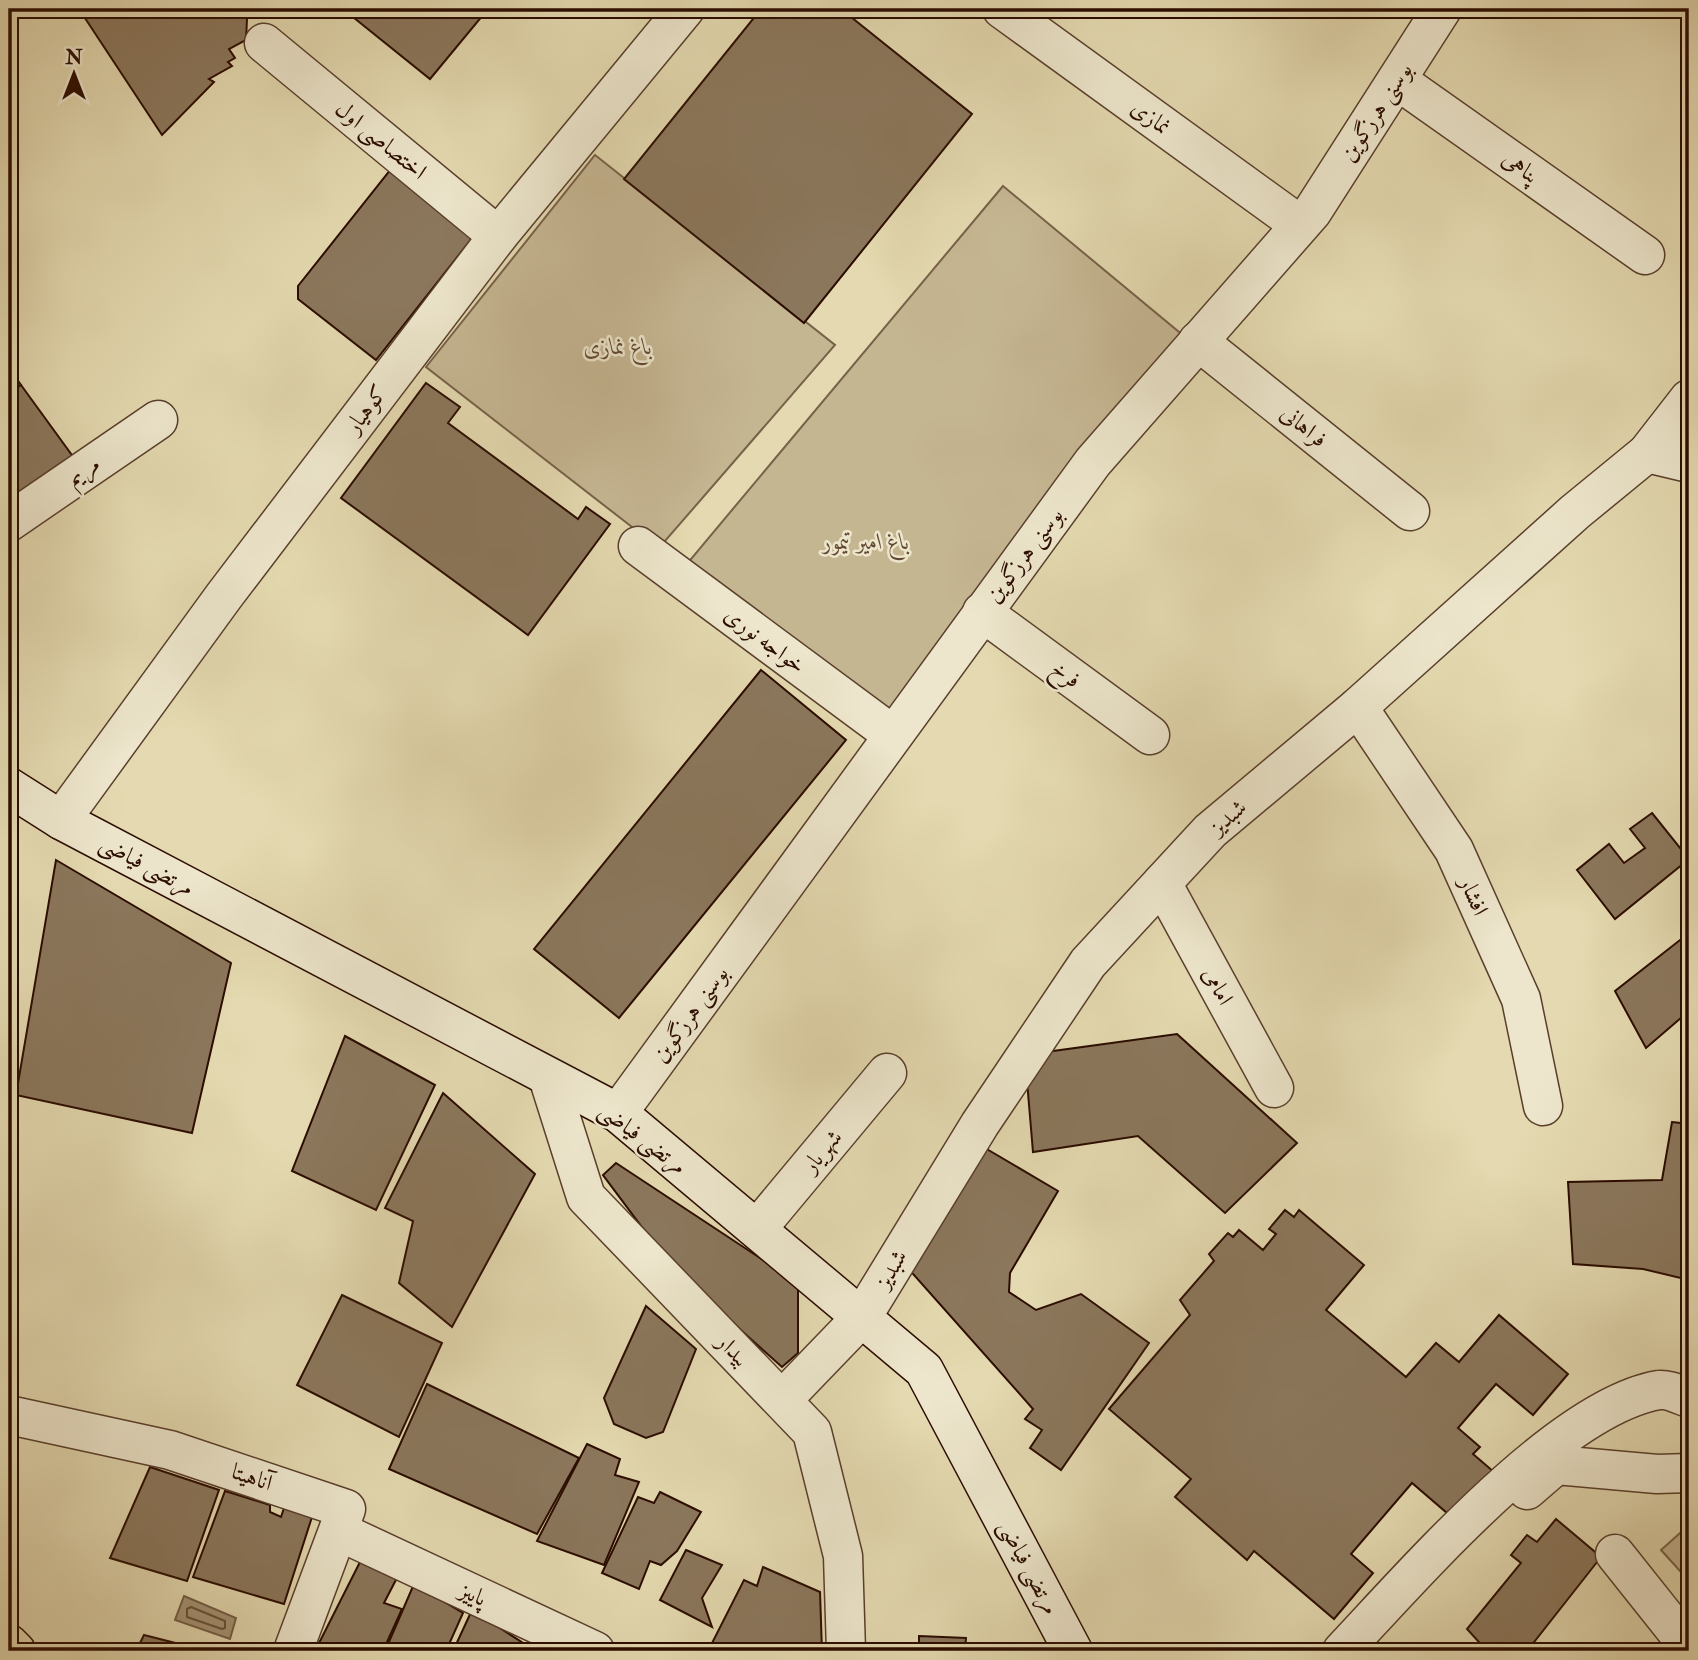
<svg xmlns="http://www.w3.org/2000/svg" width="1698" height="1660" font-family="'IM FELL Double Pica',Amiri,serif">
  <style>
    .green { fill: #c5b692; stroke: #786149; stroke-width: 2 }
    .water { fill: #a59374; stroke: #745d46; stroke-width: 2 }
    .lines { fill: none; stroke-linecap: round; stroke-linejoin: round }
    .shore { stroke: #68503a; stroke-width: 2 }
    .building { fill: #8b775c; stroke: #2b0c00; stroke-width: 2 }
    .minor-casing { stroke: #593f2c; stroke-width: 41 }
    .tertiary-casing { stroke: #593f2c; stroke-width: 41 }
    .secondary-casing { stroke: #2b0c00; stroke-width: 41 }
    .trunk-casing { stroke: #2b0c00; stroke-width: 41 }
    .minor { stroke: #ede6cc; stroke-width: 38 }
    .tertiary { stroke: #ede6cc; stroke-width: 38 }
    .secondary { stroke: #ede6cc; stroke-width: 38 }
    .trunk { stroke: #e4d9b0; stroke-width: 38 }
    .labels { text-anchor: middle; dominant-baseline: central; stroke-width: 5; stroke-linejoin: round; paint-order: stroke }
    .street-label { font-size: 23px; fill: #2b0c00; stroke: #ede6cc }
    .park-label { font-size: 23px; font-style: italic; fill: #614833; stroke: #ede6cc }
  </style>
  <rect width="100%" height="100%" fill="#e4d9b0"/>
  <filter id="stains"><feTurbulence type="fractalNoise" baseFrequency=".00286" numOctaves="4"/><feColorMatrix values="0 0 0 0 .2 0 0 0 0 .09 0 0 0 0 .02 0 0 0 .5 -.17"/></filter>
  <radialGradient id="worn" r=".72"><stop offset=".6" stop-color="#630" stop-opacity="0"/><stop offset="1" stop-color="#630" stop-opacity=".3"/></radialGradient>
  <g class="green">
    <polygon points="595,155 835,345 659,548 426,367"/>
    <polygon points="1003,186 1185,337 890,717 686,565"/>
    <polygon points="1689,1525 1689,1581 1661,1550"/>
  </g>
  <polygon class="water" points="184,1596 236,1618 230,1639 175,1620"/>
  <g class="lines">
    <polygon class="shore" points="191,1607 225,1621 225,1628 222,1629 187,1617 187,1609"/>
  </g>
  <g class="building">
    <polygon points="79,9 240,9 247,19 246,40 229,49 235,58 228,62 232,66 209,79 214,82 162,135"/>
    <polygon points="343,9 488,9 430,79"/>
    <polygon points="761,9 841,9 972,114 804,323 624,179"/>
    <polygon points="399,159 481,227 376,360 298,299 298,286"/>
    <polygon points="9,368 21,385 9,393"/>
    <polygon points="426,383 460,407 448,423 578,519 586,507 610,524 528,635 341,498"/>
    <polygon points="21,385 74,458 9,499 9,393"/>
    <polygon points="761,670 846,740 619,1018 534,949"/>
    <polygon points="1652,813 1689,859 1615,919 1577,870 1609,844 1624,863 1645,848 1630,829"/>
    <polygon points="56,860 231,963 192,1133 16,1095"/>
    <polygon points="1689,933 1689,1011 1646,1048 1615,991"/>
    <polygon points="1177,1034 1297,1143 1225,1213 1138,1136 1033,1152 1027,1081 1046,1052"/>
    <polygon points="345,1036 435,1085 376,1210 292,1171"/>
    <polygon points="443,1093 535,1174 452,1327 399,1283 413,1221 385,1208"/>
    <polygon points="1672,1122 1689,1124 1689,1280 1643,1269 1573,1264 1568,1182 1662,1180"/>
    <polygon points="985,1148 1058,1191 1010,1273 1009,1292 1036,1310 1081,1294 1149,1343 1061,1470 1030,1448 1042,1430 1025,1419 1033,1409 906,1266"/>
    <polygon points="616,1163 798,1283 798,1353 782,1367 674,1270 603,1175"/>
    <polygon points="1285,1210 1294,1217 1299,1210 1364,1265 1326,1310 1406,1377 1436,1343 1459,1362 1499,1315 1568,1374 1533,1415 1496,1384 1458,1428 1480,1447 1473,1454 1494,1472 1454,1519 1412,1483 1351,1554 1373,1573 1334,1619 1254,1551 1247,1560 1175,1497 1191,1479 1109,1409 1190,1315 1180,1300 1214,1261 1209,1254 1228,1233 1233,1237 1239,1230 1263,1250 1276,1234 1269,1229"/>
    <polygon points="342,1295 442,1343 399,1437 297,1385"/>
    <polygon points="646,1306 696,1349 663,1432 646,1438 614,1424 604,1398"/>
    <polygon points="427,1384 579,1458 537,1534 389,1469"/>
    <polygon points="587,1444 620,1459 615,1475 639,1482 604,1565 537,1541"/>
    <polygon points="150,1467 219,1490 187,1581 110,1558"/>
    <polygon points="225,1491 270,1505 270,1512 281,1517 284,1508 312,1517 284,1604 193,1577"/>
    <polygon points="660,1492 701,1512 677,1551 661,1565 650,1561 639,1589 602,1573 638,1497 654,1503"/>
    <polygon points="1556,1519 1601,1557 1527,1651 1487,1651 1467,1629 1521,1563 1511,1555 1527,1535 1537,1542"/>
    <polygon points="686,1550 722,1565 702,1598 712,1627 660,1600"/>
    <polygon points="361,1560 399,1574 384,1603 402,1609 383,1651 315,1651"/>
    <polygon points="763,1567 820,1592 822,1651 716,1651 711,1645 744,1580 757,1586"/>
    <polygon points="414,1584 463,1613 446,1651 385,1651"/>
    <polygon points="472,1610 523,1643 520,1651 453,1651"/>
    <polygon points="144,1635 207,1651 136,1651"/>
    <polygon points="919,1636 966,1638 965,1651 919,1651"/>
    <polygon points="532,1639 553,1651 526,1651"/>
  </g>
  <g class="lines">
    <g class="minor-casing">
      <g id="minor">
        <polyline points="1002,9 1300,225"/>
        <polyline points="264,43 498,236"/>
        <polyline points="1397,80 1645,255"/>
        <polyline points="1198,341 1410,511"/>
        <polyline points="1647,453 1689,463"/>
        <polyline points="9,522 158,420"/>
        <polyline points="638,546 893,735"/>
        <polyline points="982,612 1150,735"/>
        <polyline points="1358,707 1454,850 1521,999 1543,1106"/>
        <polyline points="1162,883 1274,1088"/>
        <polyline points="548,1077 586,1197 812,1432 843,1556 846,1651"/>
        <polyline points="757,1229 887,1073"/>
        <polyline points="782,1400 862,1317 980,1124 1088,963 1210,831 1358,707 1575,512 1647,453 1689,399"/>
        <polyline points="9,1415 170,1450 346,1509 293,1651"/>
        <polyline points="1527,1490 1556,1465 1657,1474 1689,1473"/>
        <polyline points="351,1537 595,1651"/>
        <polyline points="1615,1554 1689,1647"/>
        <path d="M 1342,1651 C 1412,1577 1558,1407 1659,1390 C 1668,1389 1680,1395 1689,1398"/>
      </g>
    </g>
    <g class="tertiary-casing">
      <g id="tertiary">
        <polyline points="61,820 224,596 498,236 685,9"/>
        <polyline points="618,1113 1093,462 1312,212 1442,9"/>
      </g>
    </g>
    <g class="secondary-casing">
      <polyline id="secondary" points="9,787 61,820 618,1113 924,1370 1073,1651"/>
    </g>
    <g class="trunk-casing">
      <polyline id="trunk" points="9,1644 16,1651"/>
    </g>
    <use href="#minor" class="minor"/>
    <use href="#tertiary" class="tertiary"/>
    <use href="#secondary" class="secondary"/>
    <use href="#trunk" class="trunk"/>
  </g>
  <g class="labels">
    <g class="street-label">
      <text transform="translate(1376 112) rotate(-57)">بوسنی هرزگوین</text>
      <text transform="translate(1151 117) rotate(36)">نمازی</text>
      <text transform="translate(381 140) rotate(39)">اختصاصی اول</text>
      <text transform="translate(1521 167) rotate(35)">پناهی</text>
      <text transform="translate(366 409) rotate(-53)">کوهیار</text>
      <text transform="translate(1304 426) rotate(39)">فراهانی</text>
      <text transform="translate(83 471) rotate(-35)">مریم</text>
      <text transform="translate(1024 555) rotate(-53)">بوسنی هرزگوین</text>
      <text transform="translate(765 640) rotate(37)">خواجه نوری</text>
      <text transform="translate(1066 674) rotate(36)">فرخ</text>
      <text transform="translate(1228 817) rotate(-41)">شبدیز</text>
      <text transform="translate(147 865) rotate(28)">مرتضی فیاضی</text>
      <text transform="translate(1474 896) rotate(66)">افشار</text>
      <text transform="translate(1218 986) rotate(61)">امامی</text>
      <text transform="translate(690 1014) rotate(-54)">بوسنی هرزگوین</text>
      <text transform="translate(643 1138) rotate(37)">مرتضی فیاضی</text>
      <text transform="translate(822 1151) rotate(-50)">شهریار</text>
      <text transform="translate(891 1269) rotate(-59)">شبدیز</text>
      <text transform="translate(733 1350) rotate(46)">بیدار</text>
      <text transform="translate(252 1477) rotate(19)">آناهیتا</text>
      <text transform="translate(1029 1567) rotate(62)">مرتضی فیاضی</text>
      <text transform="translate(473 1594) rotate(25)">پاییز</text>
    </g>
    <g class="park-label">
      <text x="618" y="346">باغ نمازی</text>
      <text x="866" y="541">باغ امیر تیمور</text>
    </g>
  </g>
  <rect width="1698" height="1660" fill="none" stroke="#e4d9b0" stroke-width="35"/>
  <rect x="10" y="10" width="1677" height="1639" fill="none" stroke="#2b0c00" stroke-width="3.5"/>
  <rect x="18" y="18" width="1663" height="1625" fill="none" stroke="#2b0c00" stroke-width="2"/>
  <g transform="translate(74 74)" stroke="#ede6cc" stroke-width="5" paint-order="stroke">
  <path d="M0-5L12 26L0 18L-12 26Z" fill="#2b0c00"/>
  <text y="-10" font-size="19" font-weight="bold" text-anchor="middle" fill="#2b0c00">N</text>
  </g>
  <rect width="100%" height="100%" filter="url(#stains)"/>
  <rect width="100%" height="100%" fill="url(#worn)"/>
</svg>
